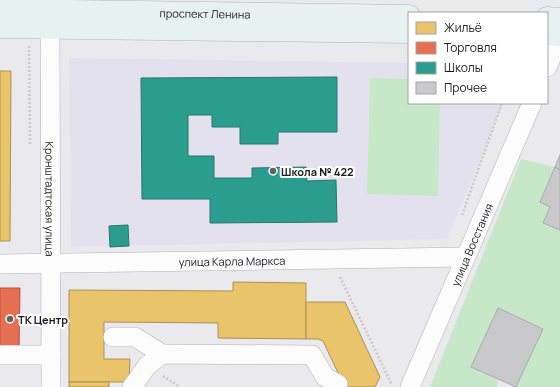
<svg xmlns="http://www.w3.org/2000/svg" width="560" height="387" font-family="Manrope,sans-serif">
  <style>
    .education { fill: #e4e1ef }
    .green { fill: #c7e7c9 }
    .homes { fill: #e9c46a; stroke: #ab9153 }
    .shops { fill: #e76f51; stroke: #aa5642 }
    .schools { fill: #2a9d8f; stroke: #26766d }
    .building { fill: #c9c9cc; stroke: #aaaaad }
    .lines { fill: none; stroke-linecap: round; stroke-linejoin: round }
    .minor-casing { stroke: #b1b1b5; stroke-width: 20 }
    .major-casing { stroke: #a7b6ba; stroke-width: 23 }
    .path { stroke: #cacacc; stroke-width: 2.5; stroke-dasharray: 2 2; stroke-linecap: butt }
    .minor { stroke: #fcfcfc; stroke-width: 19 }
    .major { stroke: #e7f1f2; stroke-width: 22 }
    .poi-dot { fill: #636367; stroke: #fff; stroke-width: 1.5 }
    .labels { text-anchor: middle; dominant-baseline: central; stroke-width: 4; stroke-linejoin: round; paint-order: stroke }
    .street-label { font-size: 11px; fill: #1b1b1e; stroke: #fff }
    .poi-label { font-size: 11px; font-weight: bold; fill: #1b1b1e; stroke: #fff; text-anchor: start }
  </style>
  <rect width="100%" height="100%" fill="#e9e9ee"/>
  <polygon class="education" points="69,58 409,63 409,103 504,103 447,239 71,247"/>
  <g class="green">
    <polygon points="370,78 409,79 409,103 440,103 438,196 367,194"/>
    <polygon points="521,159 555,167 540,202 550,207 544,223 560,230 560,387 516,387 543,329 498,308 471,367 498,379 497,387 430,387"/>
  </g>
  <g class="homes">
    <polygon points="0,71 11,71 10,241 0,241"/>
    <polygon points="233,282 306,283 306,339 218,338 218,323 104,322 104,359 130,359 129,382 69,382 69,290 233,291"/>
    <polygon points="306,302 345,302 380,377 375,387 337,387 339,375 323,341 318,339 306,339"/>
    <rect x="69" y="382" width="40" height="5"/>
  </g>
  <polygon class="shops" points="0,288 20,288 19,350 0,350"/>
  <g class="schools">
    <polygon points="337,77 337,132 278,132 278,144 240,144 240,127 212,127 212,115 188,115 188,156 214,156 214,178 252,178 252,168 306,167 307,181 336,180 337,222 210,223 210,199 142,199 141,78"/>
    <polygon points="128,225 129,246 110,247 109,226"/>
  </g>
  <g class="building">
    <polygon points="560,155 560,170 555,167"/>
    <polygon points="555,167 560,170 560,230 543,223 550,207 540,202"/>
    <polygon points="498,308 543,329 516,387 471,367"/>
  </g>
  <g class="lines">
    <g class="minor-casing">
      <g id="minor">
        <path id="s1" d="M 50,12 L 51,387"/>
        <polyline points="547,67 560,38"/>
        <path id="s2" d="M 0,264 L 465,257"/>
        <polyline points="113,337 135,337 162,354"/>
        <polyline points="0,355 51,355"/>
        <polyline points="132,387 147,366 162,354 312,355 325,377 338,384"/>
        <path id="s3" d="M 410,387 L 532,103"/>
      </g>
    </g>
    <g class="major-casing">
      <g id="major">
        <path id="s4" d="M 0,10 L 409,16"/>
        <polyline points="547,18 560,19"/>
        <polyline points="0,27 409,32"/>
        <polyline points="547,34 560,35"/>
      </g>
    </g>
    <g class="path">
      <polyline points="29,46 30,145"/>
      <polyline points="462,215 502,103"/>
      <polyline points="340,277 392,385"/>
      <polyline points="163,376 180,387"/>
    </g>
    <use href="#minor" class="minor"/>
    <use href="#major" class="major"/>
  </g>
  <g class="poi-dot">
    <circle cx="273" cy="171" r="4"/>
    <circle cx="10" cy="319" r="4"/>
  </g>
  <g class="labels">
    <g class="street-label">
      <text stroke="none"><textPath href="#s4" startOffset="205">проспект Ленина</textPath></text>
      <text stroke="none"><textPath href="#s1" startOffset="187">Кронштадтская улица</textPath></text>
      <text stroke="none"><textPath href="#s3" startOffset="155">улица Восстания</textPath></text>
      <text stroke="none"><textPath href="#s2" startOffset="232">улица Карла Маркса</textPath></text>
    </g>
    <g class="poi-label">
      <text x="281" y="171">Школа № 422</text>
      <text x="18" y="319">ТК Центр</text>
    </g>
  </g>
  <rect x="408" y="12" width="140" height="92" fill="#ffffff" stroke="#a4a4a5"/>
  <rect x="416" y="22" width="20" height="12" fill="#e9c46a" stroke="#a4a4a5"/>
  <text x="444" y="32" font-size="12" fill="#1b1b1e">Жильё</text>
  <rect x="416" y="42" width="20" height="12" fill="#e76f51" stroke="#a4a4a5"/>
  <text x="444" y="52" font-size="12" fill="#1b1b1e">Торговля</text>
  <rect x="416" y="62" width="20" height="12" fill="#2a9d8f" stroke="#a4a4a5"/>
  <text x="444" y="72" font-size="12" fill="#1b1b1e">Школы</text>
  <rect x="416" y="82" width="20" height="12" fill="#c9c9cc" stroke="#a4a4a5"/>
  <text x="444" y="92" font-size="12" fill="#1b1b1e">Прочее</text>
</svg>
